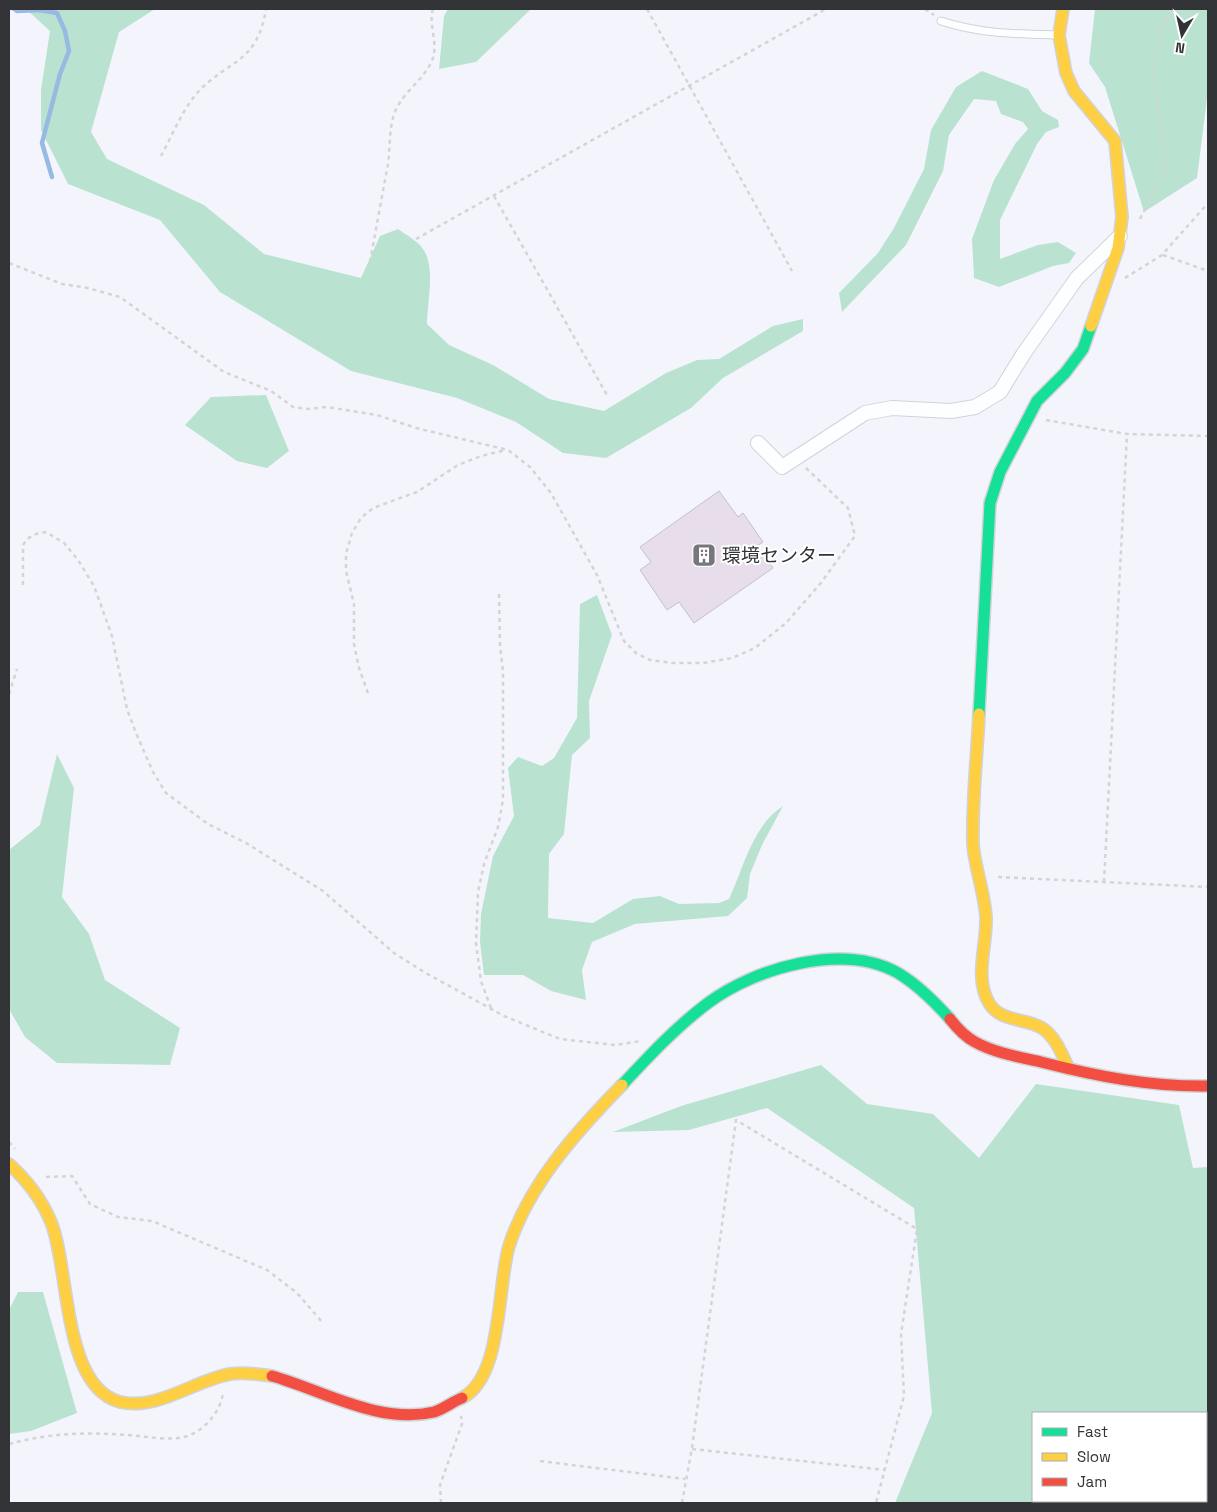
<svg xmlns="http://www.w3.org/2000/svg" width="1217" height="1512" font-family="'Space Grotesk','Noto Sans JP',sans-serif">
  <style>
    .forest { fill: #b9e3d0; fill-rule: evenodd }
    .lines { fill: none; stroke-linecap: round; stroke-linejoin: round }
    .stream { stroke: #96bae2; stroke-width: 4.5 }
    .building { fill: #e7ddeb; stroke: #c2c1c6 }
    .lane-casing { stroke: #d2d3d8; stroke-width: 9 }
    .street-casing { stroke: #d2d3d8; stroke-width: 16 }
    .fast-casing { stroke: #d2d3d8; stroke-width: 14 }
    .slow-casing { stroke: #d2d3d8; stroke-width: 14 }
    .jam-casing { stroke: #d2d3d8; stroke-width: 14 }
    .path { stroke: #d4d4d6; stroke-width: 2.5; stroke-dasharray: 4 4; stroke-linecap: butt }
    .lane { stroke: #fdfeff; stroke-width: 7 }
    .street { stroke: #fdfeff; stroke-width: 14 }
    .fast { stroke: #16e098; stroke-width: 11 }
    .slow { stroke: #ffcf43; stroke-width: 11 }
    .jam { stroke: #f24e42; stroke-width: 11 }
    .labels { text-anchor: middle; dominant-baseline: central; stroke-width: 4; stroke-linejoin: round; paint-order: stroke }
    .poi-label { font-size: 19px; fill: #323337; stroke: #fff; text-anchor: start }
  </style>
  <rect width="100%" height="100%" fill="#f4f5fc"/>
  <g class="forest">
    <path d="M 26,9 L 155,9 L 119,32 L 91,132 L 107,159 L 204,205 L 264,254 L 361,278 L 380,236 L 398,229 C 406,235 418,241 423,249 C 436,267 427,303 427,324 L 449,345 L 493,365 L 549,399 L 604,411 L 666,373 L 697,360 L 719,359 L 773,326 L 803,319 L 803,331 L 723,378 L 691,408 L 606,458 L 563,453 L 516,422 L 457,398 L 351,371 L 220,292 L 160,220 L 68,184 L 41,130 L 41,90 L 50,31 Z"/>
    <polygon points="448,9 531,9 476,62 439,69 444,16"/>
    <polygon points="1095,9 1208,9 1208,90 1197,178 1144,212 1105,87 1089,63"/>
    <polygon points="982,71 1028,89 1042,111 1058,120 1059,127 1046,132 1037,144 1000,220 1000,259 1038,245 1058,242 1076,253 1069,263 1053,266 999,287 974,278 972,239 994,180 1015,144 1028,129 1023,122 1001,114 996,101 974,99 949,135 943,171 906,245 842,312 839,293 878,253 894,228 924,169 931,130 956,87"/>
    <polygon points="266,395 289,451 267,468 237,461 185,425 211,397"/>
    <path d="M 597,595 L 612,635 L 589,701 L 590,738 L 572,755 L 564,834 L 549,854 L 548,918 L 593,923 L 633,899 L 660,896 L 679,904 L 719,903 L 729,899 C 744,867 752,826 783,806 L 762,845 L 750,874 L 747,898 L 728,916 L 635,924 L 592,942 L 582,970 L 586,1000 L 551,991 L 523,975 L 484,975 L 480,942 L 481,914 L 493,856 L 514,816 L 508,768 L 518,757 L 542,766 L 554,758 L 577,718 L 580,604 Z"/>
    <polygon points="57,754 74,788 62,897 89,934 105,980 180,1028 170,1065 57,1063 25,1037 9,1009 9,850 40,825"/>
    <path d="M 821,1065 L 867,1104 L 933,1114 L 979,1158 L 1036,1084 L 1179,1105 L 1193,1168 L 1208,1167 L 1208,1503 L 895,1503 L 932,1413 L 914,1208 L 767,1108 L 689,1130 L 613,1132 L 681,1106 ZM 1033,1413 L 1206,1413 L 1206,1501 L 1033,1501 Z"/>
    <polygon points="18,1292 43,1292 77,1413 31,1431 9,1434 9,1310"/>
  </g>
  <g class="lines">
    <polyline class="stream" points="14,9 17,11 39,10 57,13 65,31 69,51 60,74 42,143 52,177"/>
  </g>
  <polygon class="building" points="719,491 738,517 743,513 763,542 757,546 773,568 694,623 679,602 667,610 640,570 651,562 640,547"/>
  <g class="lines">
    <g class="lane-casing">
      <path id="lane" d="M 941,21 C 980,34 1018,34 1058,35"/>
    </g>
    <g class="street-casing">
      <polyline id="street" points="758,443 782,467 865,413 892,408 951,411 975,407 1000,392 1024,353 1077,278 1120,236"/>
    </g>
    <g class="fast-casing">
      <g id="fast">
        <polyline points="979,714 990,503 1000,472 1037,401 1065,373 1083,349 1091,326"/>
        <path d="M 622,1085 C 649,1056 676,1027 708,1003 C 755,968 843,942 898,973 C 918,985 934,1001 950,1019"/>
      </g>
    </g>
    <g class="slow-casing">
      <g id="slow">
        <polyline points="1063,9 1059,35 1066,73 1074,91 1115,141 1122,217 1118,248 1091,326"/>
        <path d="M 979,714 C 977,757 972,800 973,843 C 974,866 985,893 986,918 C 987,945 974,978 989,1003 C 1000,1022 1026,1018 1042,1028 C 1056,1037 1062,1055 1069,1069"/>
        <path d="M 9,1164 C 28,1181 41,1198 51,1222 C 70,1269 62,1387 120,1402 C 157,1411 195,1380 230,1374 C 244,1372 258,1374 272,1376"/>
        <path d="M 462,1398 C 503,1377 497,1286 509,1246 C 529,1184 577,1131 622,1085"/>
      </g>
    </g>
    <g class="jam-casing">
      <g id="jam">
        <path d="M 950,1019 C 957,1028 964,1036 975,1042 C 995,1053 1019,1057 1041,1062 C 1096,1076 1151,1087 1208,1086"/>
        <path d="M 272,1376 C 322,1390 380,1425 434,1412 C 444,1409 452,1402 462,1398"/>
      </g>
    </g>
    <g class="path">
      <polyline points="647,9 792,271"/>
      <polyline points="925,9 934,15"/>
      <path d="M 161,156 C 172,136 182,110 198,92 C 229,59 257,64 266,9"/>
      <polyline points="494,196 607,395"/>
      <polyline points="1140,219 1166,168 1154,78 1160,32 1171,9"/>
      <polyline points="416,239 826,9"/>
      <polyline points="1163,255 1208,271"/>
      <path d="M 370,262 C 376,229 382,196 388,164 C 390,149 389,133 393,118 C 399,93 425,81 433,58 C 438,41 428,24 433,9"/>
      <polyline points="9,263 62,284 88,288 120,297 224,372 271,391 293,407 307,409 327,407 377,415 416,428 508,450 530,467 551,493 597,575 624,641 636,653 650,660 673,663 703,663 732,658 755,648 786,623 820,584 855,536 848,508 806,468"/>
      <polyline points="1125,278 1162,255 1208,203"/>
      <polyline points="1046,420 1127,434 1208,436"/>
      <polyline points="23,585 23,545 27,539 36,534 46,532 64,543 78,560 94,586 112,636 127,709 136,733 153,772 166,793 208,824 246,843 323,891 394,953 424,972 504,1016 560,1039 615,1045 641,1041"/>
      <polyline points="368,693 359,668 354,644 354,604 346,571 346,554 352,533 361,518 373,508 417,492 458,465 481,456 506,450"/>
      <polyline points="9,694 17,669"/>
      <polyline points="998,877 1208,887"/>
      <polyline points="1104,882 1127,434"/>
      <polyline points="491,1008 481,981 476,943 478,892 484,864 498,827 503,800 503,671 500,646 499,592"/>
      <polyline points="9,1142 15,1149"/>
      <polyline points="46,1177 72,1176 90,1204 118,1217 152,1221 267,1270 297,1293 322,1322"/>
      <path d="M 9,1444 C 49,1433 86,1432 127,1435 C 142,1436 170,1441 184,1437 C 202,1433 221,1412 223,1393"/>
      <polyline points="692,1449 885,1470"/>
      <polyline points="540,1461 685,1479"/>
      <polyline points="441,1503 440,1485 462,1424 461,1416"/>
      <polyline points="682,1503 692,1448 736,1120 917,1229 901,1334 904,1396 876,1503"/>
    </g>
    <use href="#lane" class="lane"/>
    <use href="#street" class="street"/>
    <use href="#fast" class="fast"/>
    <use href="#slow" class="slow"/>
    <use href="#jam" class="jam"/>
  </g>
  <defs>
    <g id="building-square" transform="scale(1.25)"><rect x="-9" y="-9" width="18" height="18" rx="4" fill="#76777c" stroke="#fff"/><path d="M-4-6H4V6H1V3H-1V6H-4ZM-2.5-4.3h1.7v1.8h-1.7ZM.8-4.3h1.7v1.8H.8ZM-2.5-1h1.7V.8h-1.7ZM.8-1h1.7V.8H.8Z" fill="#fff"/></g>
  </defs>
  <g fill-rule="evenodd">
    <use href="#building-square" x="704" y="555"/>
  </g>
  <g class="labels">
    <g class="poi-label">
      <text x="722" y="555">環境センター</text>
    </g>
  </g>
  <rect width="1217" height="1512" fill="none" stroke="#323337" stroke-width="20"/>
  <rect x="1032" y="1412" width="175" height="90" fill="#ffffff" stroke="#adadaf"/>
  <rect x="1042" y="1428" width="25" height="8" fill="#16e098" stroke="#adadaf"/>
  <text x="1077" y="1437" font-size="15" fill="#323337">Fast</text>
  <rect x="1042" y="1453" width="25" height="8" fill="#ffcf43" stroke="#adadaf"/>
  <text x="1077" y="1462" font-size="15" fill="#323337">Slow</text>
  <rect x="1042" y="1478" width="25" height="8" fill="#f24e42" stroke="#adadaf"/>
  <text x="1077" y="1487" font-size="15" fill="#323337">Jam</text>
  <g transform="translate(1182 35) rotate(189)" stroke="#ffffff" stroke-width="4" paint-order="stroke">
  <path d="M0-4L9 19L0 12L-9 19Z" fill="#323337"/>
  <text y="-8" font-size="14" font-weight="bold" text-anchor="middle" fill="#323337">N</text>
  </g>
</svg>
